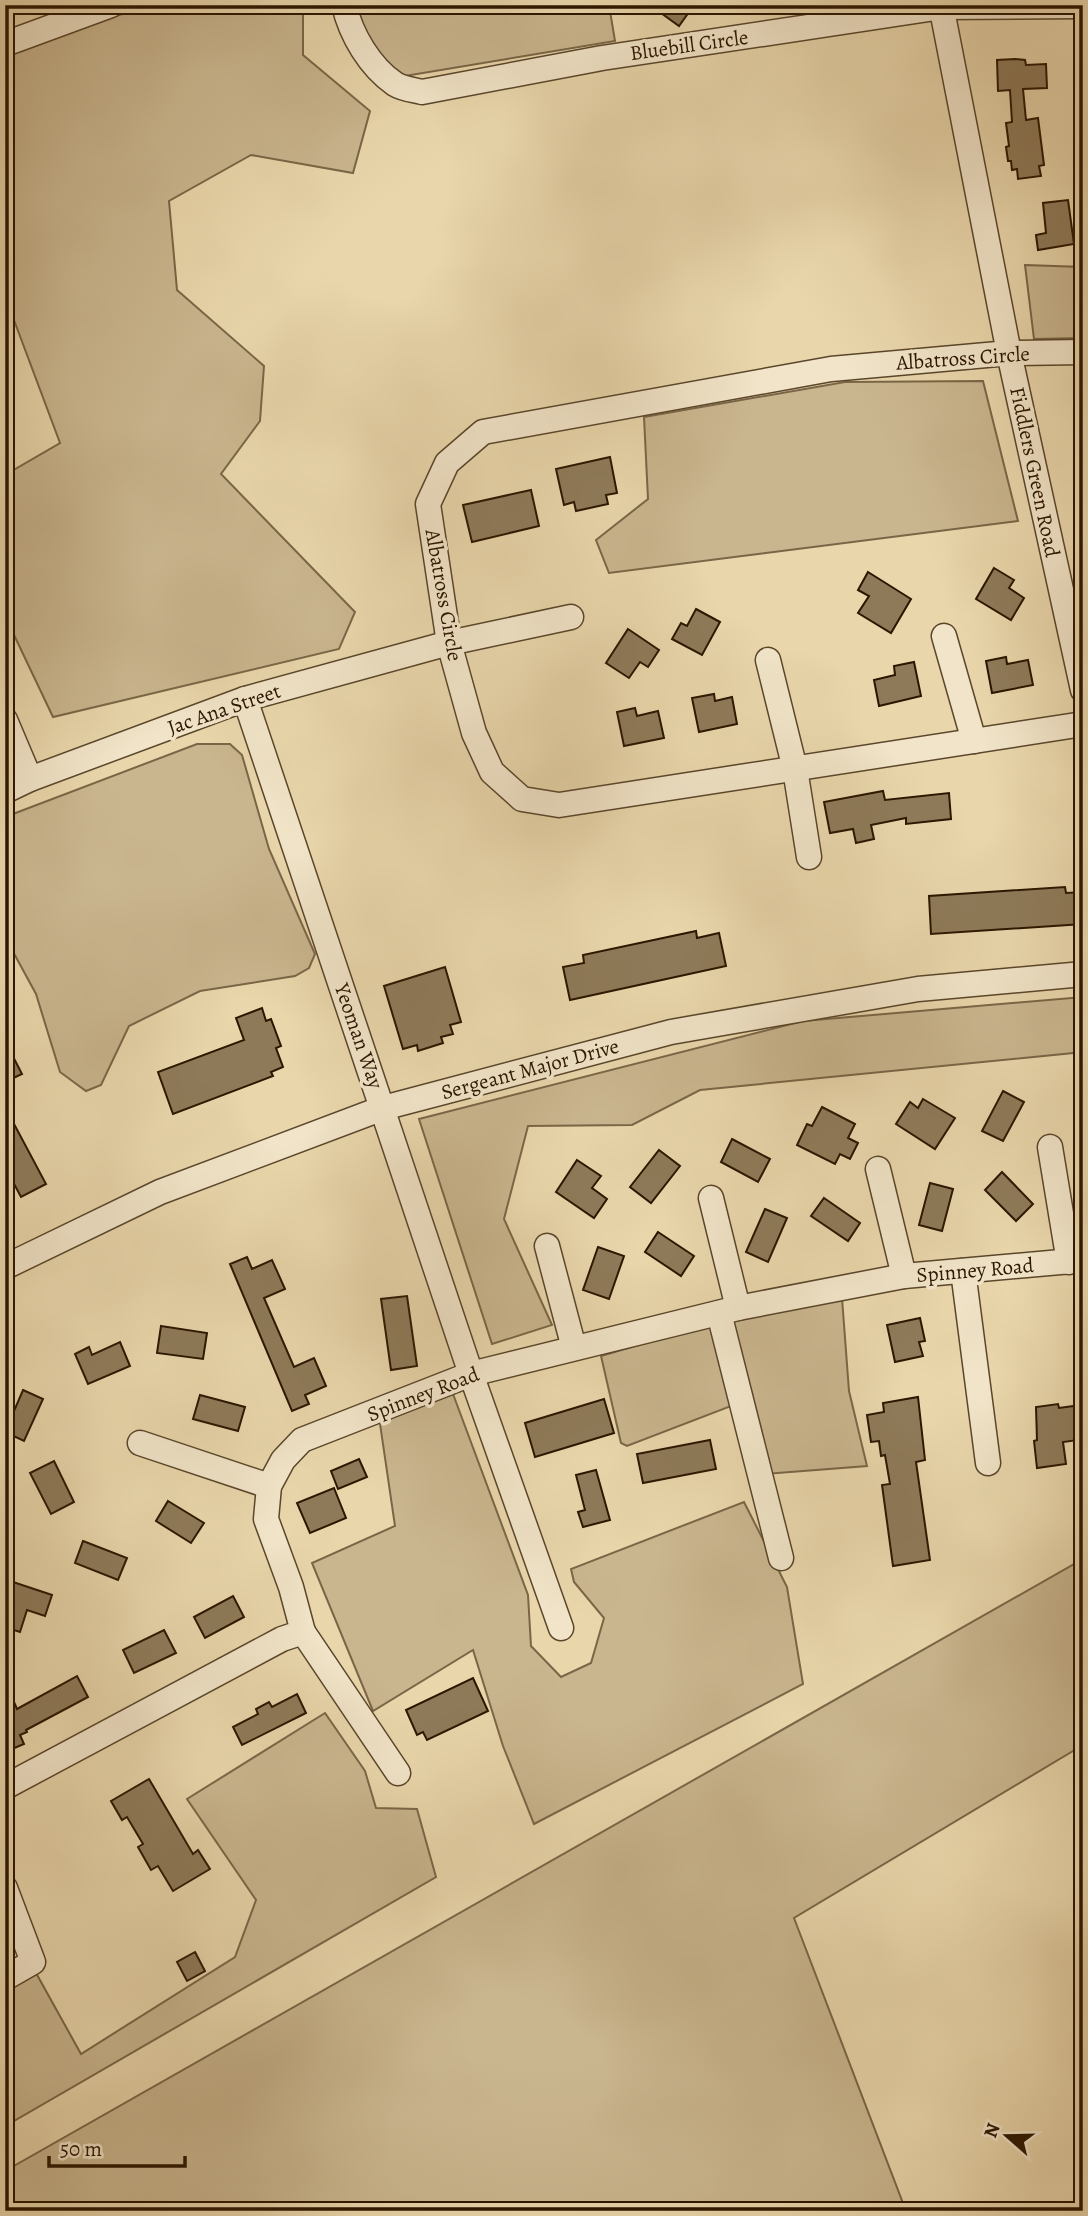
<svg xmlns="http://www.w3.org/2000/svg" width="1088" height="2216" font-family="Alegreya,serif">
  <style>
    .green { fill: #c9b58e; stroke: #7a6647; stroke-width: 2 }
    .building { fill: #8e7a59; stroke: #2b1600; stroke-width: 2 }
    .lines { fill: none; stroke-linecap: round; stroke-linejoin: round }
    .minor-casing { stroke: #5a462b; stroke-width: 27 }
    .minor { stroke: #f1e4c8; stroke-width: 24 }
    .labels { text-anchor: middle; dominant-baseline: central; stroke-width: 7; stroke-linejoin: round; paint-order: stroke }
    .street-label { font-size: 21px; fill: #2b1600; stroke: #f1e4c8 }
  </style>
  <rect width="100%" height="100%" fill="#e9d6ab"/>
  <filter id="stains"><feTurbulence type="fractalNoise" baseFrequency=".00286" numOctaves="4"/><feColorMatrix values="0 0 0 0 .2 0 0 0 0 .09 0 0 0 0 .02 0 0 0 .5 -.17"/></filter>
  <radialGradient id="worn" r=".72"><stop offset=".6" stop-color="#630" stop-opacity="0"/><stop offset="1" stop-color="#630" stop-opacity=".3"/></radialGradient>
  <g class="green">
    <polygon points="164,5 303,5 303,55 370,111 353,173 251,155 169,201 177,290 264,366 260,421 221,474 355,612 339,649 53,717 5,616 5,475 60,443 5,296 5,56 114,16"/>
    <polygon points="351,5 609,5 615,41 405,76 369,64"/>
    <polygon points="1025,265 1083,267 1083,338 1034,339"/>
    <polygon points="983,381 1018,521 609,573 596,540 648,499 644,417 845,382"/>
    <polygon points="197,744 230,744 242,755 269,849 315,954 309,968 295,976 200,991 129,1026 101,1085 86,1091 60,1072 36,994 5,937 5,817"/>
    <polygon points="1083,997 1083,1052 700,1090 632,1125 528,1126 504,1219 552,1325 492,1344 419,1119 803,1021"/>
    <polygon points="842,1298 849,1391 867,1466 765,1474 749,1399 627,1446 621,1443 601,1356 761,1309"/>
    <polygon points="453,1394 528,1595 531,1646 561,1677 591,1663 604,1618 574,1582 571,1569 744,1502 787,1587 803,1684 534,1824 503,1746 473,1650 373,1711 312,1563 395,1526 379,1417"/>
    <polygon points="1083,1559 1083,1745 794,1918 906,2211 5,2211 5,2171"/>
    <polygon points="325,1713 365,1771 376,1808 417,1809 436,1877 14,2121 5,2110 5,1992 36,1973 81,2054 235,1957 256,1900 187,1799"/>
  </g>
  <g class="building">
    <polygon points="650,5 694,5 679,26"/>
    <polygon points="1015,59 1025,60 1026,65 1046,64 1047,88 1023,89 1026,120 1038,118 1044,165 1039,166 1041,176 1018,179 1017,169 1012,170 1011,161 1008,161 1006,147 1009,146 1006,123 1012,122 1010,90 998,91 997,60"/>
    <polygon points="1068,200 1074,244 1038,250 1036,235 1046,233 1043,203"/>
    <polygon points="610,457 617,493 606,495 608,504 576,511 574,502 564,505 556,469"/>
    <polygon points="531,490 539,526 472,542 463,505"/>
    <polygon points="994,568 1014,580 1009,588 1024,598 1011,620 976,599"/>
    <polygon points="868,572 911,599 891,633 858,613 869,596 858,590"/>
    <polygon points="696,609 720,622 702,655 672,639 681,623 687,626"/>
    <polygon points="628,629 659,650 648,667 640,662 629,678 606,663"/>
    <polygon points="1006,657 1007,664 1028,660 1033,685 992,693 986,661"/>
    <polygon points="914,662 921,696 879,706 874,680 895,675 894,666"/>
    <polygon points="714,694 715,701 732,697 737,724 699,732 692,698"/>
    <polygon points="635,708 637,716 658,711 664,738 624,746 617,712"/>
    <polygon points="883,791 885,800 949,793 951,819 906,824 906,818 871,825 874,839 856,843 853,829 830,833 824,802"/>
    <polygon points="1065,887 1066,893 1083,892 1083,924 931,934 929,896"/>
    <polygon points="696,931 697,938 719,933 726,966 570,1000 563,967 584,963 583,955"/>
    <polygon points="445,967 461,1022 450,1025 453,1034 441,1037 443,1043 418,1051 417,1045 403,1049 384,986"/>
    <polygon points="262,1008 266,1021 271,1019 281,1046 276,1048 283,1067 271,1072 273,1076 173,1114 158,1072 244,1040 236,1018"/>
    <polygon points="5,1041 22,1074 5,1082"/>
    <polygon points="1003,1091 1024,1102 1003,1141 982,1131"/>
    <polygon points="923,1099 955,1118 935,1149 896,1124 910,1102 918,1108"/>
    <polygon points="5,1107 46,1184 21,1197 5,1167"/>
    <polygon points="822,1107 855,1124 848,1138 858,1143 850,1159 840,1154 835,1164 797,1145 807,1124 812,1126"/>
    <polygon points="732,1139 770,1159 758,1182 721,1162"/>
    <polygon points="659,1150 680,1166 651,1203 630,1187"/>
    <polygon points="577,1160 601,1176 592,1188 607,1199 594,1218 556,1192"/>
    <polygon points="1002,1172 1033,1204 1016,1221 985,1190"/>
    <polygon points="930,1183 953,1189 942,1231 919,1225"/>
    <polygon points="824,1198 860,1223 848,1241 811,1216"/>
    <polygon points="765,1209 787,1218 768,1262 746,1252"/>
    <polygon points="658,1232 694,1256 681,1276 645,1252"/>
    <polygon points="598,1247 624,1256 609,1299 583,1290"/>
    <polygon points="247,1257 252,1269 272,1260 285,1289 264,1298 294,1367 314,1358 326,1386 305,1395 309,1404 292,1411 230,1264"/>
    <polygon points="407,1296 417,1366 391,1370 381,1299"/>
    <polygon points="920,1318 925,1341 919,1342 923,1356 895,1362 887,1325"/>
    <polygon points="161,1326 207,1333 203,1359 157,1353"/>
    <polygon points="120,1342 130,1366 88,1384 75,1354 89,1347 92,1355"/>
    <polygon points="23,1390 43,1399 24,1441 5,1432"/>
    <polygon points="200,1395 245,1407 238,1431 193,1419"/>
    <polygon points="918,1397 925,1460 916,1462 930,1560 893,1566 882,1485 890,1484 885,1455 881,1456 879,1441 871,1442 867,1415 884,1412 883,1403"/>
    <polygon points="604,1399 614,1433 535,1457 525,1423"/>
    <polygon points="1058,1404 1059,1408 1074,1406 1078,1440 1063,1442 1066,1464 1037,1468 1034,1441 1037,1440 1036,1407"/>
    <polygon points="710,1440 716,1469 643,1483 637,1454"/>
    <polygon points="359,1459 367,1477 338,1489 331,1471"/>
    <polygon points="54,1461 74,1502 51,1514 30,1473"/>
    <polygon points="596,1470 610,1520 583,1527 578,1512 585,1510 576,1475"/>
    <polygon points="334,1488 346,1518 310,1533 297,1503"/>
    <polygon points="168,1501 204,1523 191,1543 156,1521"/>
    <polygon points="83,1541 127,1558 118,1580 75,1563"/>
    <polygon points="10,1581 52,1595 45,1616 27,1610 20,1632 5,1627 5,1595"/>
    <polygon points="233,1596 244,1617 205,1638 194,1617"/>
    <polygon points="164,1630 176,1653 134,1673 123,1650"/>
    <polygon points="77,1676 88,1697 26,1730 27,1732 20,1735 24,1744 5,1752 5,1681 17,1709"/>
    <polygon points="473,1678 488,1711 427,1740 423,1732 417,1735 406,1710"/>
    <polygon points="297,1694 306,1713 242,1745 233,1727 258,1714 256,1709 269,1702 272,1707"/>
    <polygon points="149,1779 193,1854 198,1850 210,1869 173,1891 158,1866 151,1870 138,1847 143,1844 127,1817 122,1820 111,1801"/>
    <polygon points="195,1952 205,1971 187,1981 177,1962"/>
  </g>
  <g class="lines">
    <g class="minor-casing">
      <g id="minor">
        <path d="M 344,5 C 351,35 370,67 395,84 C 403,89 414,90 422,92 L 602,58 L 942,7 L 1083,6"/>
        <polyline points="941,5 1009,353 1083,690"/>
        <polyline points="5,44 111,5"/>
        <polyline points="1083,352 1009,353 831,369 483,432 447,463 428,504 449,643 474,733 492,772 522,799 559,805 1083,724"/>
        <polyline points="944,636 974,741"/>
        <polyline points="768,660 795,769 809,857"/>
        <polyline points="245,699 471,1374 561,1628"/>
        <polyline points="5,720 30,779"/>
        <polyline points="5,791 30,779 245,699 449,643 571,617"/>
        <polyline points="1050,1147 1069,1262"/>
        <polyline points="878,1169 904,1276"/>
        <polyline points="711,1198 738,1308"/>
        <polyline points="547,1246 574,1348"/>
        <polyline points="5,1267 160,1192 383,1108 671,1032 918,989 1083,974"/>
        <polyline points="963,1271 988,1463"/>
        <polyline points="719,1313 781,1558"/>
        <polyline points="140,1443 269,1486"/>
        <polyline points="303,1632 398,1773"/>
        <polyline points="5,1787 282,1639 303,1632 291,1587 266,1519 269,1486 283,1460 302,1440 471,1374 738,1308 904,1276 1083,1260"/>
        <polyline points="5,1888 33,1962 5,1978"/>
      </g>
    </g>
    <use href="#minor" class="minor"/>
  </g>
  <g class="labels">
    <g class="street-label">
      <text transform="translate(689 45) rotate(-8)">Bluebill Circle</text>
      <text transform="translate(963 358) rotate(-4)">Albatross Circle</text>
      <text transform="translate(1035 472) rotate(78)">Fiddlers Green Road</text>
      <text transform="translate(444 595) rotate(80)">Albatross Circle</text>
      <text transform="translate(224 709) rotate(-19)">Jac Ana Street</text>
      <text transform="translate(359 1036) rotate(71)">Yeoman Way</text>
      <text transform="translate(530 1069) rotate(-15)">Sergeant Major Drive</text>
      <text transform="translate(975 1270) rotate(-5)">Spinney Road</text>
      <text transform="translate(423 1394) rotate(-21)">Spinney Road</text>
    </g>
  </g>
  <rect width="1088" height="2216" fill="none" stroke="#e9d6ab" stroke-width="28"/>
  <rect x="7" y="7" width="1074" height="2202" fill="none" stroke="#2b1600" stroke-width="3.5"/>
  <rect x="14" y="14" width="1060" height="2188" fill="none" stroke="#2b1600" stroke-width="2"/>
  <g transform="translate(1007 2136) rotate(290)" stroke="#f1e4c8" stroke-width="5" paint-order="stroke">
  <path d="M0-5L12 26L0 18L-12 26Z" fill="#2b1600"/>
  <text y="-10" font-size="19" font-weight="bold" text-anchor="middle" fill="#2b1600">N</text>
  </g>
  <path d="M49 2156v10h136v-10" fill="none" stroke="#2b1600" stroke-width="3.5"/>
  <text x="60" y="2156" font-size="21" fill="#2b1600" stroke="#f1e4c8" stroke-width="5" paint-order="stroke">50 m</text>
  <rect width="100%" height="100%" filter="url(#stains)"/>
  <rect width="100%" height="100%" fill="url(#worn)"/>
</svg>
